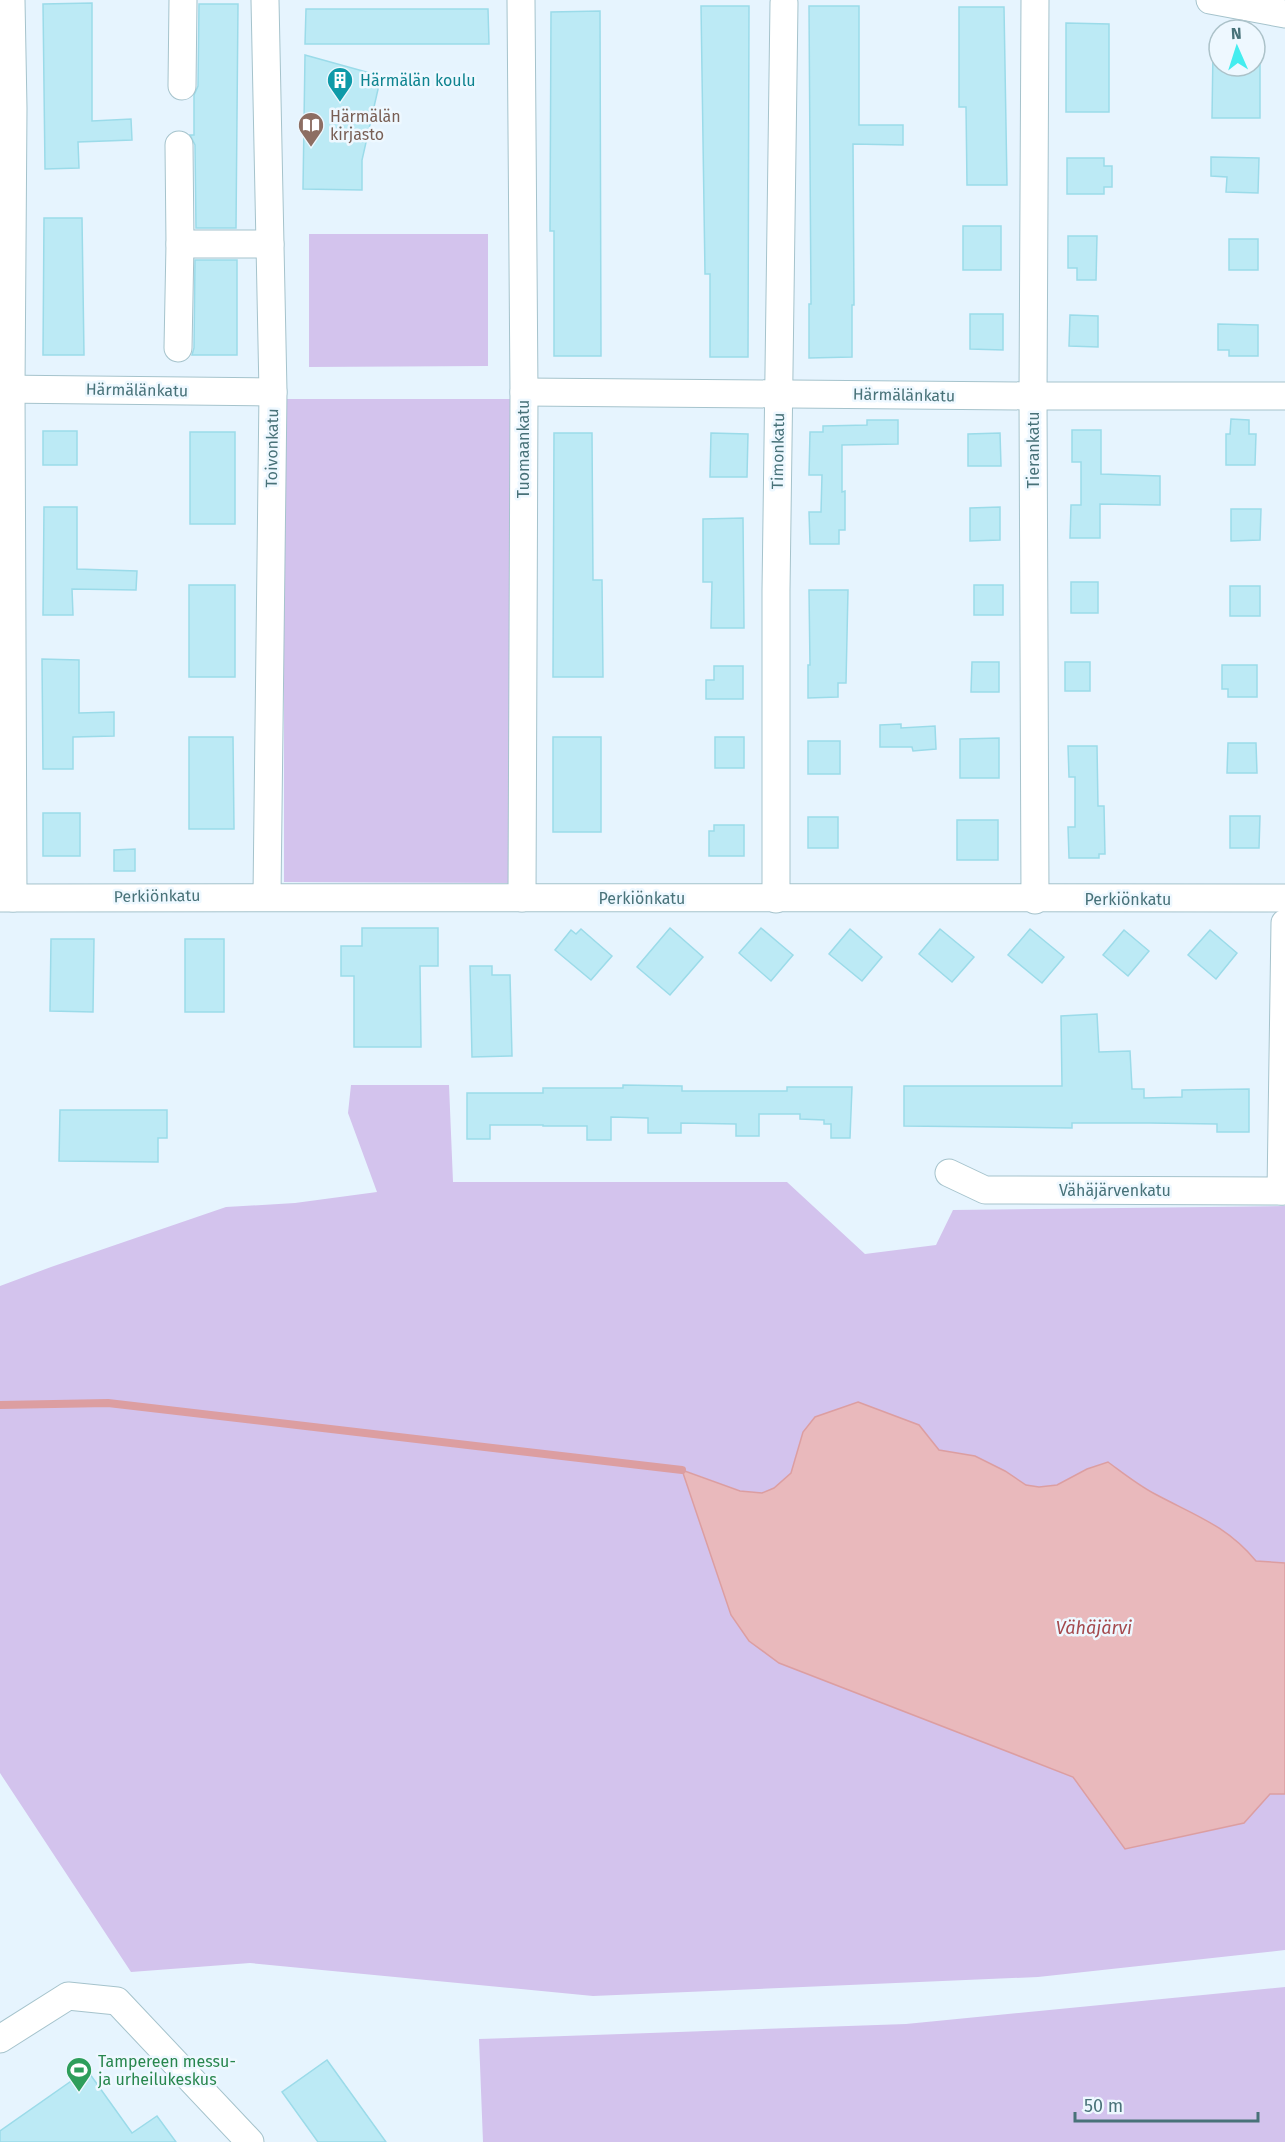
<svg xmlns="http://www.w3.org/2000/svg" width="1285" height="2142" font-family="'Fira Sans',sans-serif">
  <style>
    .green { fill: #d3c3ed }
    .water { fill: #e9b9bc; stroke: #dc9ea1; stroke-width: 1.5 }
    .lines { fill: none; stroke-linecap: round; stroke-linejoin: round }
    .stream { stroke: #dc9ea1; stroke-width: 8 }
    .building { fill: #bceaf5; stroke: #9bdbe9; stroke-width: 1.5 }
    .minor-casing { stroke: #a5c3cc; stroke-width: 29 }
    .minor { stroke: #fff; stroke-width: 27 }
    .labels { text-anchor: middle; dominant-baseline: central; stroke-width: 5; stroke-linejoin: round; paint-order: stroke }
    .culture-label { font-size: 16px; fill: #0d838f; stroke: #eef8ff; text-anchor: start }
    .education-label { font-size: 16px; fill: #785e54; stroke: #eef8ff; text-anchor: start }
    .street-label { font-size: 16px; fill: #487279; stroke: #eef8ff }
    .leisure-label { font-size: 16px; fill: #27864d; stroke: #eef8ff; text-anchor: start }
    .water-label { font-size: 18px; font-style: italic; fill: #a4494d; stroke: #eef8ff }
  </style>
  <rect width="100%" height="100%" fill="#e6f4fe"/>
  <g class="green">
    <polygon points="309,234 488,234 488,366 309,367"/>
    <polygon points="284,399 513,399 513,883 284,882"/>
    <path d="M 351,1085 L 449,1085 L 453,1182 L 787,1182 L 865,1254 L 936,1245 L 953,1210 L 1285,1206 L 1285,1563 L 1256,1561 C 1226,1525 1194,1515 1155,1494 C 1139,1485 1123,1473 1108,1462 L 1087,1469 L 1057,1485 L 1039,1487 L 1026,1485 L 1005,1471 L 975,1456 L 939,1450 L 919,1425 L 803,1432 L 791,1473 L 774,1488 L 762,1493 L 740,1491 L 683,1470 L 731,1615 L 749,1641 L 779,1663 L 1073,1777 L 1125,1849 L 1244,1823 L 1270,1794 L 1285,1794 L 1285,1950 L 1038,1977 L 593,1996 L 250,1963 L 131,1972 L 0,1773 L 0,1286 L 51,1267 L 226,1207 L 295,1203 L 377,1192 L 348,1113 Z"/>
    <polygon points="1285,1987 1285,2142 483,2142 479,2039 906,2024"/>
  </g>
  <path class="water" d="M 858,1402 L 919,1425 L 939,1450 L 975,1456 L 1005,1471 L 1026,1485 L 1039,1487 L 1057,1485 L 1087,1469 L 1108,1462 C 1123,1473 1138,1485 1155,1494 C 1194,1515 1226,1525 1256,1561 L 1285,1563 L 1285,1794 L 1270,1794 L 1244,1823 L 1125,1849 L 1073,1777 L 779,1663 L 749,1641 L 731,1615 L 682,1470 L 740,1491 L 762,1493 L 774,1488 L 791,1473 L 803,1432 L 815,1417 Z"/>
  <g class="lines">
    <polyline class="stream" points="0,1405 108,1403 682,1470"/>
  </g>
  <g class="building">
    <polygon points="92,3 92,121 131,119 132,140 78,142 79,168 45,169 43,4"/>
    <polygon points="199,4 238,4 236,228 196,228 195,145 190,135 194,135 194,95 198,86"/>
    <polygon points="701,6 749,6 748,357 710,357 710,274 705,274"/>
    <polygon points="809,6 859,6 859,125 903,125 903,145 853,144 854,305 852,305 852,357 809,358 809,304 811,304"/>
    <polygon points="959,7 1004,7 1007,185 967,185 966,107 959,107"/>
    <polygon points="306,9 488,9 489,44 305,44"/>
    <polygon points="600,11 601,356 554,356 554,231 550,231 551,12"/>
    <polygon points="1066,23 1109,24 1109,112 1066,112"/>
    <polygon points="1213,50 1219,50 1219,66 1255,66 1255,50 1260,50 1260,118 1212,118"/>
    <polygon points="305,55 381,76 362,160 362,190 303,189"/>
    <polygon points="1211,157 1259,158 1258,193 1226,192 1227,177 1211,176"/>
    <polygon points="1067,158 1104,158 1104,166 1112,166 1112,187 1104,187 1104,194 1067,194"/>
    <polygon points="44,218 82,218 84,355 43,355"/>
    <rect x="963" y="226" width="38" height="44"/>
    <polygon points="1068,236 1097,236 1096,280 1077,280 1077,268 1068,268"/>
    <rect x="1229" y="239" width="29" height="31"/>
    <polygon points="195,260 237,260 237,355 192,355 194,348"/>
    <polygon points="970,314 1003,314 1003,350 970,349"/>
    <polygon points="1070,315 1098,316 1098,347 1069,346"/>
    <polygon points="1218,324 1258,325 1258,356 1229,356 1229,350 1218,350"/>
    <polygon points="1231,419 1249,420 1249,434 1256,434 1255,465 1226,465 1226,434 1230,434"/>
    <polygon points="867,420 898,420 898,444 842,445 842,492 845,491 845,530 839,530 839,544 810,544 809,512 821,512 822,475 809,475 810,432 823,432 823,426 867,425"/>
    <polygon points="1072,430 1101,430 1101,474 1160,476 1160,505 1100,504 1100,538 1070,538 1071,505 1081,505 1081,462 1072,462"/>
    <rect x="43" y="431" width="34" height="34"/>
    <rect x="190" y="432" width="45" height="92"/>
    <polygon points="554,433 592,433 593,580 602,580 603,677 553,677"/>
    <polygon points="711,433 748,434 747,477 710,477"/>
    <polygon points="1000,433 1001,466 968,466 968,434"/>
    <polygon points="44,507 77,507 77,569 137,571 136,590 72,589 73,615 43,615"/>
    <polygon points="1000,507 1000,540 970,541 970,508"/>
    <polygon points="1231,509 1261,509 1260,540 1231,541"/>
    <polygon points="743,518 744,628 711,628 712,582 703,582 703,519"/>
    <rect x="1071" y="582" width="27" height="31"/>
    <rect x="189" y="585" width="46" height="92"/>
    <rect x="974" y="585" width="29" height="30"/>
    <rect x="1230" y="586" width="30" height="30"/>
    <polygon points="809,590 848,590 846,683 838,683 838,697 808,698 808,665 810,665"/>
    <polygon points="42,659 79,660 79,713 114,712 114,736 73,737 73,769 43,769"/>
    <polygon points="972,662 999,662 999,692 971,692"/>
    <rect x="1065" y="662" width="25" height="29"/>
    <polygon points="1222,665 1257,665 1257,697 1228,697 1228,689 1222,689"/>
    <polygon points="714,666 743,666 743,699 706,699 706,680 714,680"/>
    <polygon points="901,724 901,728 935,726 936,749 913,751 912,747 880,747 880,725"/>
    <polygon points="189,737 233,737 234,829 189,829"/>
    <rect x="553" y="737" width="48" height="95"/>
    <rect x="715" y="737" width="29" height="31"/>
    <polygon points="999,738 999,778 960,778 960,739"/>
    <rect x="808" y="741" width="32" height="33"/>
    <polygon points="1228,743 1256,743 1257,773 1227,773"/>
    <polygon points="1068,746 1097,746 1098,806 1104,806 1105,854 1099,854 1099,858 1069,858 1068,827 1075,827 1075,777 1069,777"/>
    <rect x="43" y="813" width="37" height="43"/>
    <polygon points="1230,816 1260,816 1259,848 1230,848"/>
    <rect x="808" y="817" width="30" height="31"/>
    <rect x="957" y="820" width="41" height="40"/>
    <polygon points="714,825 744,825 744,856 709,856 709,831 714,831"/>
    <polygon points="135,849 135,871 114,871 114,850"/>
    <polygon points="362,928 438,928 438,966 420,966 421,1047 354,1047 354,976 341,976 341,946 362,946"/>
    <polygon points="670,928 703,957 670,995 637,967"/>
    <polygon points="761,928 793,955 771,981 739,953"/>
    <polygon points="581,929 612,956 591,980 555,950 571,930 576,934"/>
    <polygon points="850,929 882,957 862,981 829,954"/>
    <polygon points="940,929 974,957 952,982 919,954"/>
    <polygon points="1030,929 1064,957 1042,983 1008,955"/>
    <polygon points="1124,930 1149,951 1128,976 1103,955"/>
    <polygon points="1210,930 1237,953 1216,979 1188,955"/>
    <polygon points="51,939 94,939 93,1012 50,1011"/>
    <rect x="185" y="939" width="39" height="73"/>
    <polygon points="470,966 492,966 492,975 510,975 512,1056 472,1057"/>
    <polygon points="1097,1014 1099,1052 1130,1051 1132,1089 1144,1089 1144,1098 1182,1097 1182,1090 1249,1089 1249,1132 1217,1132 1217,1124 1150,1123 1072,1123 1072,1128 904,1126 904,1086 1062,1086 1061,1016"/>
    <polygon points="623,1085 682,1086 682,1091 787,1091 787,1087 852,1087 850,1138 831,1138 831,1124 824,1124 824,1120 800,1119 800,1114 759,1114 759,1136 736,1136 736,1124 681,1123 681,1133 648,1133 648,1118 611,1117 611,1140 587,1140 587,1126 543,1126 543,1125 490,1125 490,1139 467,1139 467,1093 543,1093 543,1088 623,1088"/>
    <polygon points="60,1110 167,1110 167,1138 158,1138 158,1162 59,1161"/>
    <polygon points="327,2060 386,2142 318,2142 282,2092"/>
    <polygon points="87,2070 132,2133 157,2116 176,2142 0,2142 0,2131"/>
  </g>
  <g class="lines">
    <g class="minor-casing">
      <g id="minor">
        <polyline points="11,0 13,108 11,388 13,898"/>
        <polyline points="265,0 273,392 267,895"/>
        <polyline points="521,0 524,392 522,898"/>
        <polyline points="1210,0 1285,14"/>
        <polyline points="182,86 183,0"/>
        <polyline points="179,145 180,244 270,244"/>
        <polyline points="178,348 180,244"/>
        <polyline points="0,389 273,392"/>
        <polyline points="524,392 1033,396 1285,396"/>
        <path d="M 0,898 C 428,895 857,900 1285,898"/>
        <polyline points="776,899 776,591 784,3"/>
        <polyline points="1035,900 1033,396 1035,0"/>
        <polyline points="949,1173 985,1190 1285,1191"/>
        <polyline points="1281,1191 1285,923"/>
        <polyline points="0,2039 68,1996 117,2001 250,2142"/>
      </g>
    </g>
    <use href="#minor" class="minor"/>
  </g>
  <defs>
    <g id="building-pin" transform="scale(1.35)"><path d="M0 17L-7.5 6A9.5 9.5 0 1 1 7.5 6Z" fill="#0f9aa8" stroke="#eef8ff"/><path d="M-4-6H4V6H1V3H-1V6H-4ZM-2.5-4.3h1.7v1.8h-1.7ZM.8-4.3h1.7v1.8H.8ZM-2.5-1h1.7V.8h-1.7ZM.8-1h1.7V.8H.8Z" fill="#fff"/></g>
    <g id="library-pin" transform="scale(1.35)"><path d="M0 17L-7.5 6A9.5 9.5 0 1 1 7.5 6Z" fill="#8d6e63" stroke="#eef8ff"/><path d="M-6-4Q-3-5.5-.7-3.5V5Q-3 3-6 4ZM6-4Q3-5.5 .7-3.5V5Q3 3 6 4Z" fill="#fff"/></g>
    <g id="stadium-pin" transform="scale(1.35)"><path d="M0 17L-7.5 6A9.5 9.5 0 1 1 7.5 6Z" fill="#2e9e5b" stroke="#eef8ff"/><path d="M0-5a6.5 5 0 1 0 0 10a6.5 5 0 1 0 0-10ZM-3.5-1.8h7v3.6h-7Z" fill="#fff"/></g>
  </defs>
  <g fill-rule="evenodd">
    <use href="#building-pin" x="340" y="80"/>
    <use href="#library-pin" x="311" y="125"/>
    <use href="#stadium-pin" x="79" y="2070"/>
  </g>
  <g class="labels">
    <g class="culture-label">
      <text x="360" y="80">Härmälän koulu</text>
    </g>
    <g class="education-label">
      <text x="330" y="116">Härmälän<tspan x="330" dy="18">kirjasto</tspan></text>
    </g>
    <g class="street-label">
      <text transform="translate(137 390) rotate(1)">Härmälänkatu</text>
      <text transform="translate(904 395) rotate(1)">Härmälänkatu</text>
      <text transform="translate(272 448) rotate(-89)">Toivonkatu</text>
      <text transform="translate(523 449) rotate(-90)">Tuomaankatu</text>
      <text transform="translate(1033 450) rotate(-90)">Tierankatu</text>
      <text transform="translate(778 451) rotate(-89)">Timonkatu</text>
      <text transform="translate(157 896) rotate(-1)">Perkiönkatu</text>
      <text x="642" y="898">Perkiönkatu</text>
      <text x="1128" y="899">Perkiönkatu</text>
      <text x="1115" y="1190">Vähäjärvenkatu</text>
    </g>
    <g class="leisure-label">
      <text x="98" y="2061">Tampereen messu-<tspan x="98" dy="18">ja urheilukeskus</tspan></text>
    </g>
    <g class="water-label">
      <text x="1094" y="1628">Vähäjärvi</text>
    </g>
  </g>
  <g transform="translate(1237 48) rotate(357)"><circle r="28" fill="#eef8ff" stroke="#acc2c9" stroke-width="1.5"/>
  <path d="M0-4.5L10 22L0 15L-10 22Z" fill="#44edef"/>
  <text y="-9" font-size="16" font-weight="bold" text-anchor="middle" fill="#487279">N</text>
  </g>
  <path d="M1075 2112v9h183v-9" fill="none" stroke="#487279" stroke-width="3"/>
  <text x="1084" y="2112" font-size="18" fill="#487279" stroke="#eef8ff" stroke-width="4.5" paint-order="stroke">50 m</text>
</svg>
